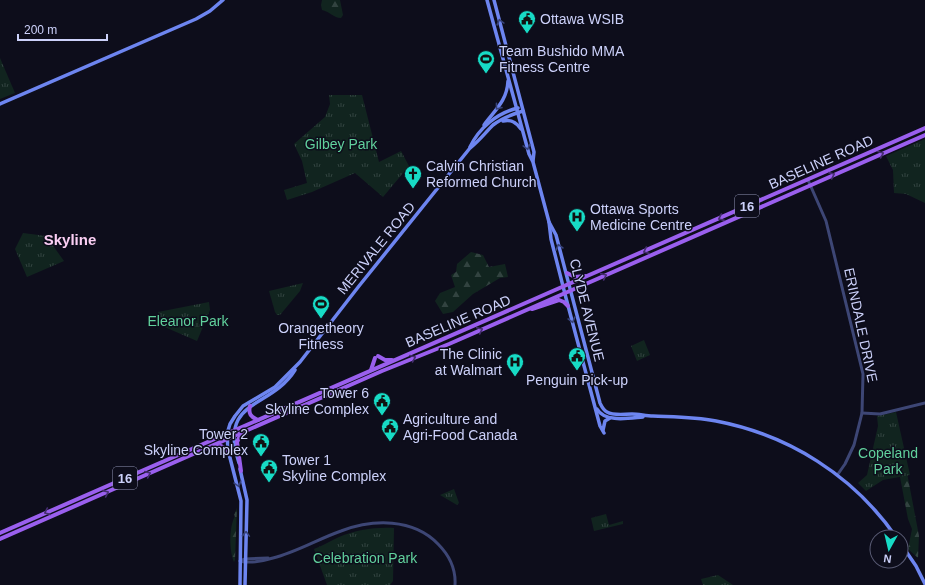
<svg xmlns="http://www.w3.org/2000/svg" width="925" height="585" font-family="Arial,sans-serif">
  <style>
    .forest { fill: url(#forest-firs) }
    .park { fill: url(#park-tufts) }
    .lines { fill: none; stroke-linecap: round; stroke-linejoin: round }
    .tertiary { stroke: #3d4675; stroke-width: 3 }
    .secondary { stroke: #6d85f0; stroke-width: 3.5 }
    .primary { stroke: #9a5fee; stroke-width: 4 }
    .oneway { stroke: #38437b }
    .oneway2 { stroke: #452e6f }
    .labels { text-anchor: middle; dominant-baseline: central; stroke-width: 3; stroke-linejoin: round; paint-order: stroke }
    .shield { fill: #0d0d1b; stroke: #9396b7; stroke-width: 1 }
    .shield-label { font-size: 13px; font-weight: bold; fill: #ccd1fa }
    .poi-label { font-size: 14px; fill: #ccd1fa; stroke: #0d0d1b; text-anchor: start }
    .park-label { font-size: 14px; fill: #61d19d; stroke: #0d0d1b }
    .street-label { font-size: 14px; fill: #ccd1fa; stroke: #0d0d1b }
    .neighbourhood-label { font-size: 15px; font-weight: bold; fill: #facef3; stroke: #0d0d1b }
  </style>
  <defs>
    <pattern id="forest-firs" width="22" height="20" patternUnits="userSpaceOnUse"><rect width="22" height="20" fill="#11241f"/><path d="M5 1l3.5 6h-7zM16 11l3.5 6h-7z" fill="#324340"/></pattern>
    <pattern id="park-tufts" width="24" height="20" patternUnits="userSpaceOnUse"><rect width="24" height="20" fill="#11241f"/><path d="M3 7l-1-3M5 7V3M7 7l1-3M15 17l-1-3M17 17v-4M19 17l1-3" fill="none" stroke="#324340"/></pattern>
  </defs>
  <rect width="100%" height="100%" fill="#0d0d1b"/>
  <g class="forest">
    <path d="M 322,0 L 340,0 L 343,15 L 341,18 C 334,18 329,11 322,10 L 321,5 Z"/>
    <polygon points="471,252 483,255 489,267 505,264 508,277 500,278 473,294 453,312 443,314 435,301 440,293 455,287 451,275 456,272 457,264"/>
    <polygon points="897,420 919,536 918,558 908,549 912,529 908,519 900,477 903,475"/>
    <path d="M 237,508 L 235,560 L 234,562 C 229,550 229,527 235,516 L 234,515 Z"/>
  </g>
  <g class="park">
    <polygon points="0,58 15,93 0,99"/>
    <polygon points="329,95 362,95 379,162 401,151 409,166 383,197 355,173 312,192 287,200 284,190 307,183 302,161 294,144 325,117 330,104"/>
    <polygon points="925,139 925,203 906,194 894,193 893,170 886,156"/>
    <polygon points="23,233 46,236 64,261 27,277 15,249"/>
    <polygon points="303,283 300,291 280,315 277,315 275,312 269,291"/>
    <polygon points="209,302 210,310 197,341 160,325 158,312"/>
    <polygon points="644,340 650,355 637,361 631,346"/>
    <polygon points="896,412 910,475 883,480 866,491 858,483 867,475 878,426 877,416"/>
    <polygon points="454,489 459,503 457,505 440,495"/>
    <polygon points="606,514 609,525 623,521 623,524 594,531 591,518"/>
    <path d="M 394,528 L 393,581 L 390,585 L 327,585 L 314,549 C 322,546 330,541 339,537 C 356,530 375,527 394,528 Z"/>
    <polygon points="718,575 733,585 703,585 701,579"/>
  </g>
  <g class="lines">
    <g class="tertiary">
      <polyline points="808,180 826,221 863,374 862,413 854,445 845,464 838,474"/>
      <polyline points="862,413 880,414 925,403"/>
      <path d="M 240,561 C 251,564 263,561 273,558 C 297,552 318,539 341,531 C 373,519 413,518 438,544 C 449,555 456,569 455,585"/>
      <polyline points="240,561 245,559 268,558"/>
    </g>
    <g class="secondary">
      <polyline points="487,0 529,154 533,162 549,222 551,239 566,298 600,426 604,433"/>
      <polyline points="494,0 534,152 533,161"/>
      <polyline points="0,104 196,19 210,11 223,0"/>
      <path d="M 503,121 C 511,119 516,122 521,129"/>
      <path d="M 484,125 C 495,110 507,101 508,81"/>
      <path d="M 470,147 C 479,128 497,113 518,108"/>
      <path d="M 549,222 L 556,235 L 600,403 C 602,407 603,410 607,412 C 614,416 624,414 632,414 C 639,414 646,416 653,416 C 674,417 695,417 716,421 C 789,435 854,476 896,537"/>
      <path d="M 597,409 C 605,423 630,418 643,417"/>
      <polyline points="603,430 605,421 610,418"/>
      <path d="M 239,463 C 218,398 270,410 295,370"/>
      <polyline points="240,469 247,500 245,585"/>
      <polyline points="901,544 916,566 925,584"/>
      <path d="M 240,585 L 241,501 L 228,450 L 227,434 L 230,424 L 235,416 L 243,406 L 275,387 L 300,362 L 359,286 L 470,148 C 479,141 485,133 493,125 C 502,118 513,114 523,111"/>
    </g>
    <g class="primary">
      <polyline points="567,273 575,277 585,276"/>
      <polyline points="532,309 559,300 564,302 568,306"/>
      <polyline points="378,356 385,360 392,360"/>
      <polyline points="371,370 375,358"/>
      <path d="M 250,406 C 248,414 251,417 258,420"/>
      <polyline points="211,449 221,446 226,449 229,454"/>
      <polyline points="241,471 237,442 239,438 246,433"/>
      <polyline points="0,533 925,128"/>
      <polyline points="0,539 382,371 449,344 925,135"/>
    </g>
  </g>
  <defs><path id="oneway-chevron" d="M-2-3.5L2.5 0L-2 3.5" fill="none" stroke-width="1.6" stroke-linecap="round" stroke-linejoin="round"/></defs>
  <g class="oneway">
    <use href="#oneway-chevron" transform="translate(500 22) rotate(-105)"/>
    <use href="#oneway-chevron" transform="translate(498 107) rotate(128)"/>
    <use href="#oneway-chevron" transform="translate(527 147) rotate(75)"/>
    <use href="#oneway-chevron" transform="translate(559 247) rotate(-106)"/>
    <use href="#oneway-chevron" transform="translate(572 320) rotate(75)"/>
    <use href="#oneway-chevron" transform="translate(238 484) rotate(74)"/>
    <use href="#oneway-chevron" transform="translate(246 534) rotate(-88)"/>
  </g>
  <g class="oneway2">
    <use href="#oneway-chevron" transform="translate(881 154) rotate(-23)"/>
    <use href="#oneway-chevron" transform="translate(832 175) rotate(-24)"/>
    <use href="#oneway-chevron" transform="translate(721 218) rotate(156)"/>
    <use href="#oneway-chevron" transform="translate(646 251) rotate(156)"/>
    <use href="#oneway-chevron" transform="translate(604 276) rotate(-24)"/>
    <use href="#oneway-chevron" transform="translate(480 330) rotate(-25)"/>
    <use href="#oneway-chevron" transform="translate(413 358) rotate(-22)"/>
    <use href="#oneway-chevron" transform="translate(148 474) rotate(-24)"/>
    <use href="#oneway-chevron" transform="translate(106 493) rotate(-24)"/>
    <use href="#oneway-chevron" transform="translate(47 512) rotate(156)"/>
  </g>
  <defs>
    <g id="civic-pin" transform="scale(0.9)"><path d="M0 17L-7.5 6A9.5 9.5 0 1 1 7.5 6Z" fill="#17dbc5" stroke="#0d0d1b"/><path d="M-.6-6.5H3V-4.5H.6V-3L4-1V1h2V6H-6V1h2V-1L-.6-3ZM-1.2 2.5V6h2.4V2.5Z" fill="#111"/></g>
    <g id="stadium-pin" transform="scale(0.9)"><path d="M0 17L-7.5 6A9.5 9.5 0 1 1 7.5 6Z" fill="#17dbc5" stroke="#0d0d1b"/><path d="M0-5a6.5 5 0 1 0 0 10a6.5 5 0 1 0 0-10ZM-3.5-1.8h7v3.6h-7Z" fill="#111"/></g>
    <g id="church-pin" transform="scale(0.9)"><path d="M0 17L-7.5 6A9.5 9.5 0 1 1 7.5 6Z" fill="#17dbc5" stroke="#0d0d1b"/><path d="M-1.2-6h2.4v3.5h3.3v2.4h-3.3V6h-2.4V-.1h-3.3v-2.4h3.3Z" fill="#111"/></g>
    <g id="hospital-pin" transform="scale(0.9)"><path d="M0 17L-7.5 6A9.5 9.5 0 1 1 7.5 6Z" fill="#17dbc5" stroke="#0d0d1b"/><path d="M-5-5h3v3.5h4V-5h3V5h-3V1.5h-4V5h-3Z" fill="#111"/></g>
  </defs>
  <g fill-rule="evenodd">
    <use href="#civic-pin" x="527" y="19"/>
    <use href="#stadium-pin" x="486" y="59"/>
    <use href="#church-pin" x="413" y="174"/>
    <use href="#hospital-pin" x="577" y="217"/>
    <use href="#stadium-pin" x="321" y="304"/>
    <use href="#civic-pin" x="577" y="356"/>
    <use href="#hospital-pin" x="515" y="362"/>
    <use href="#civic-pin" x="382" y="401"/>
    <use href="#civic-pin" x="390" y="427"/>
    <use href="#civic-pin" x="261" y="442"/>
    <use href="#civic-pin" x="269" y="468"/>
  </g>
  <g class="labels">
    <g class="shield">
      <rect x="735" y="195" width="24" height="22" rx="3"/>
      <rect x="113" y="467" width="24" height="22" rx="3"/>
    </g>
    <g class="shield-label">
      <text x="747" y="206">16</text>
      <text x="125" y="478">16</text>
    </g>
    <g class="poi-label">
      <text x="540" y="19">Ottawa WSIB</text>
      <text x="499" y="51">Team Bushido MMA<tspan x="499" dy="16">Fitness Centre</tspan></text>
      <text x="426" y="166">Calvin Christian<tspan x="426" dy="16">Reformed Church</tspan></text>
      <text x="590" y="209">Ottawa Sports<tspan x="590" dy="16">Medicine Centre</tspan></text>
      <text x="321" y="328" text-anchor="middle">Orangetheory<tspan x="321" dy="16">Fitness</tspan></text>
      <text x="502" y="354" text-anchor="end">The Clinic<tspan x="502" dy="16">at Walmart</tspan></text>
      <text x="577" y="380" text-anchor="middle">Penguin Pick-up</text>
      <text x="369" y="393" text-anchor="end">Tower 6<tspan x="369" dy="16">Skyline Complex</tspan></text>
      <text x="403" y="419">Agriculture and<tspan x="403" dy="16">Agri-Food Canada</tspan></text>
      <text x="248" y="434" text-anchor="end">Tower 2<tspan x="248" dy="16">Skyline Complex</tspan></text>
      <text x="282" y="460">Tower 1<tspan x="282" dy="16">Skyline Complex</tspan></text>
    </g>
    <g class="park-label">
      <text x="341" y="144">Gilbey Park</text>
      <text x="188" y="321">Eleanor Park</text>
      <text x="888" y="453">Copeland<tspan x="888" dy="16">Park</tspan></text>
      <text x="365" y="558">Celebration Park</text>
    </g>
    <g class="street-label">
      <text transform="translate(821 162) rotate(-24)">BASELINE ROAD</text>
      <text transform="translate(376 248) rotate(-51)">MERIVALE ROAD</text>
      <text transform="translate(587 310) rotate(76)">CLYDE AVENUE</text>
      <text transform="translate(458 321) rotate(-23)">BASELINE ROAD</text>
      <text transform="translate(861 325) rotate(78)">ERINDALE DRIVE</text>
    </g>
    <g class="neighbourhood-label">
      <text x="70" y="239">Skyline</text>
    </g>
  </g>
  <g transform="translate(889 549) rotate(188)"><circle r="19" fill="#0d0d1b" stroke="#595b74"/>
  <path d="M0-3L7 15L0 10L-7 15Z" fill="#17dbc5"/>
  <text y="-6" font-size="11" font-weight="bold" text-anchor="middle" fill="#ccd1fa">N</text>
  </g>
  <path d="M18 34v6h89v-6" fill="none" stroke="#ccd1fa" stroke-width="2"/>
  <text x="24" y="34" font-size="12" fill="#ccd1fa" stroke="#0d0d1b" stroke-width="3" paint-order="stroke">200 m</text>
</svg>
